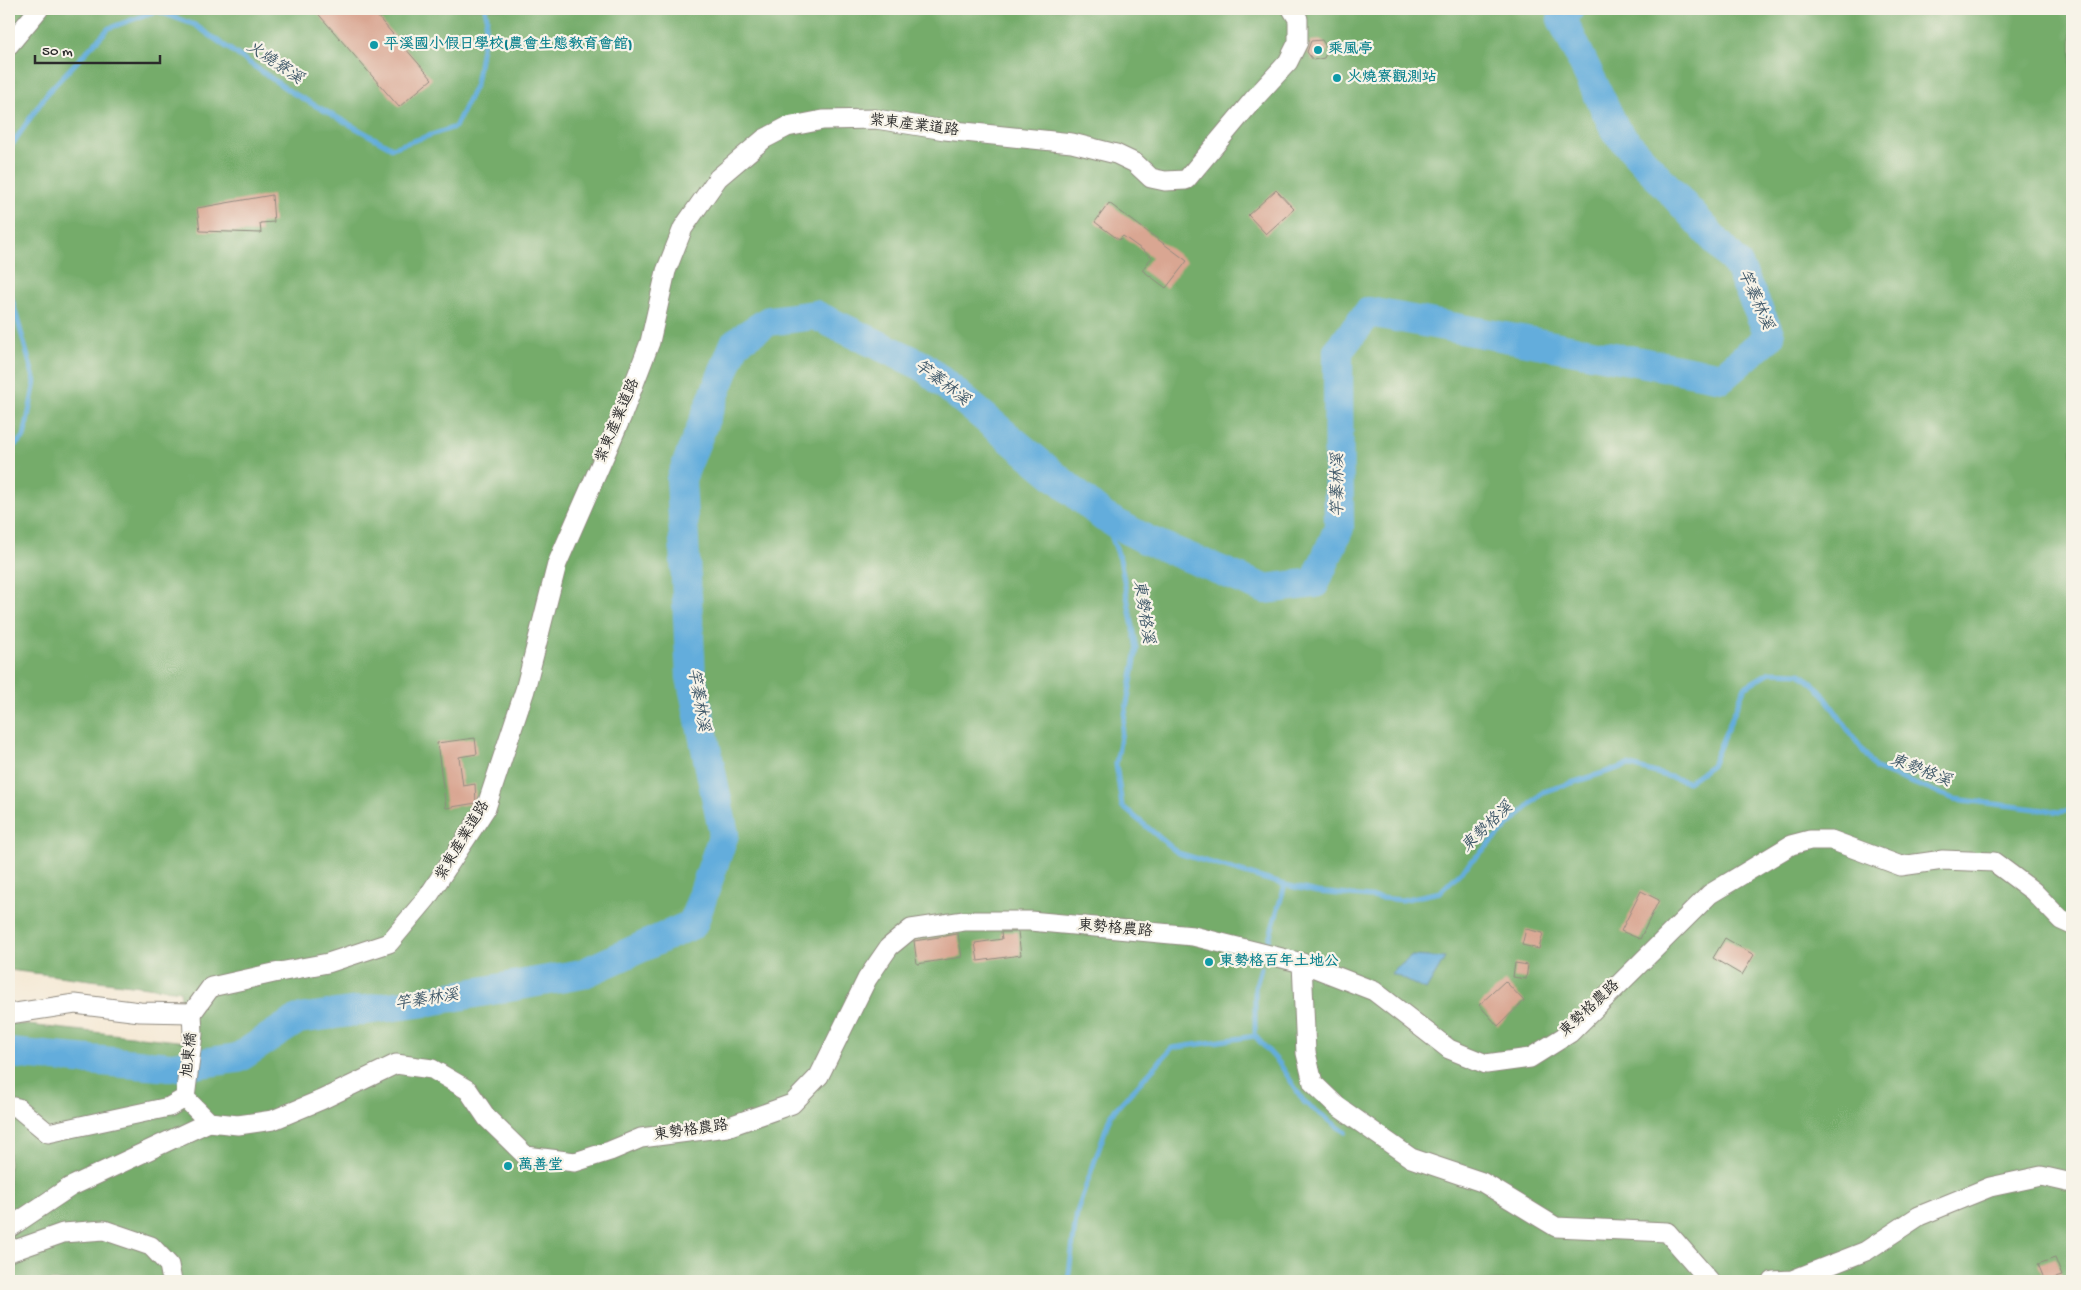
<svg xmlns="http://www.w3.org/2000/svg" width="2081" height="1290" font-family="'Gochi Hand','LXGW WenKai TC',sans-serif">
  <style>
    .forest { fill: #74ac6b; stroke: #506c4b }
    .water { fill: #64addc; stroke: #486c84 }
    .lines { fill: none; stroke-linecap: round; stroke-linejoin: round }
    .stream { stroke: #64addc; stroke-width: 5 }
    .river { stroke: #64addc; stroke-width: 30 }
    .building { fill: #d9a692 }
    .minor-casing { stroke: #908a7f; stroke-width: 21 }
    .path { stroke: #908a7f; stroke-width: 3; stroke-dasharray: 1 4; stroke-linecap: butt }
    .minor { stroke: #fff; stroke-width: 19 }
    .culture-dot { fill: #0f9aa8; stroke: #f7f3e8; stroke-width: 2 }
    .labels { text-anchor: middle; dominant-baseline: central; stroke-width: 4.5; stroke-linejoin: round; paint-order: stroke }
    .culture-label { font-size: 15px; font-weight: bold; fill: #0d838f; stroke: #f7f3e8; text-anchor: start }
    .street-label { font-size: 15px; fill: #2b2b2b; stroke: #f7f3e8 }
    .water-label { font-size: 16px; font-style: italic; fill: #3f5869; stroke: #f7f3e8 }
  </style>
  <rect width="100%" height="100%" fill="#f7f3e8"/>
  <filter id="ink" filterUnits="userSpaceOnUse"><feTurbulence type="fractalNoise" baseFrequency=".02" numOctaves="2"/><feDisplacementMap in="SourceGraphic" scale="10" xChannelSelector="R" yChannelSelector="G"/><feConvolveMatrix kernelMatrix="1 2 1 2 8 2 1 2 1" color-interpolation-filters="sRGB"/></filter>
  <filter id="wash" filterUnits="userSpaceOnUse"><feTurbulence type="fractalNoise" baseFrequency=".0096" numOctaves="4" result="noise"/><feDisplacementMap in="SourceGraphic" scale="20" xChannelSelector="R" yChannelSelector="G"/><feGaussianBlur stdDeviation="1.12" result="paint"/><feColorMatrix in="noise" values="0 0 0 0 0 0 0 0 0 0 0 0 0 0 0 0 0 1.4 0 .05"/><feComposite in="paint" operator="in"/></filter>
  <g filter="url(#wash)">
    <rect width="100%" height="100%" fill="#f5e8d3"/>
    <polygon class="forest" points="9,9 2072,9 2072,1281 9,1281 9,1023 187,1042 180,991 9,970"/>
    <polygon class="water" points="1412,956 1445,958 1426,990 1391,973"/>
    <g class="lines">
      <g class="stream">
        <polyline points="9,149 48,92 109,28 157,11 195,25 291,92 392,148 455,127 476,84 487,17 485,9"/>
        <polyline points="9,289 35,382 24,437 9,450"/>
        <polyline points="1104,517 1120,559 1137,649 1116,764 1122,806 1178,853 1285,885 1317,892 1402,900 1440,892 1543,792 1628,765 1688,782 1712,765 1745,687 1770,672 1800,673 1820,690 1876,769 1954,799 2060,812 2072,810"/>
        <polyline points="1269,939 1285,885"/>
        <polyline points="1255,1036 1280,1064 1304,1102 1345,1132"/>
        <polyline points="1068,1281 1077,1212 1111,1114 1172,1048 1255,1036 1255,988 1261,968"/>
      </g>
      <polyline class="river" points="9,1053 171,1067 238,1058 298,1019 418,1003 582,974 693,924 724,834 691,677 681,479 735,343 769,321 815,315 923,366 1104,517 1147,540 1265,589 1315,583 1339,528 1338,351 1369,312 1722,377 1770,336 1738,265 1616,131 1562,19 1569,9"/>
    </g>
    <g id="blocks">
      <g class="building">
        <polygon points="314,9 371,9 432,79 399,107"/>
        <polygon points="1322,40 1328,49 1324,58 1313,60 1307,52 1311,41"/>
        <polygon points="1276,190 1294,209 1266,234 1248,215"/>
        <polygon points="272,195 274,222 260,223 261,233 200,231 197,208"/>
        <polygon points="1109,203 1187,261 1166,288 1142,270 1152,257 1123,236 1119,240 1095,222"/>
        <polygon points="475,738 477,754 459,757 463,786 475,784 476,803 446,808 437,743"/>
        <polygon points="1641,891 1659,900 1640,939 1621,931"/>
        <polygon points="1526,929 1543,933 1539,949 1522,945"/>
        <polygon points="1001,932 1018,932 1021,955 978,961 975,943 1002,939"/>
        <polygon points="958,934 962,957 917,964 914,941"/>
        <polygon points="1725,938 1754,955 1742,975 1713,958"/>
        <polygon points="1515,963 1528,965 1526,979 1513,977"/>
        <polygon points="1505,981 1524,1001 1498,1026 1479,1005"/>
        <polygon points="2055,1258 2062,1276 2045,1281 2038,1264"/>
      </g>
    </g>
  </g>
  <g filter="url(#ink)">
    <use href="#blocks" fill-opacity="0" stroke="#908a7f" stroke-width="1"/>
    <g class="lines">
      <g class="minor-casing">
        <g id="minor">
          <polyline points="9,45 39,9"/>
          <polyline points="1302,963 1306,1053 1313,1083 1337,1106 1411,1158 1482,1182 1556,1227 1667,1232 1710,1281"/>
          <polyline points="9,1014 75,1004 140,1012 192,1013 211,987 274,973 328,963 389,943 427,898 486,808 525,690 557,564 621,418 650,342 666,271 683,228 718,178 764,139 787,127 823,120 876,119 945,130 1072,143 1116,154 1135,163 1151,178 1165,181 1186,180 1253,100 1288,62 1298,42 1298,19 1292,9"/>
          <polyline points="185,1098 209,1122 238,1125 273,1120 321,1100 396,1064 432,1069 468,1090 487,1118 526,1156 575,1162 610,1151 641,1138 727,1127 792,1104 819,1076 867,979 889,947 911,929 964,921 1030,921 1193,936 1302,963 1374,991 1449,1049 1486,1064 1530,1058 1570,1033 1710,894 1791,845 1810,840 1831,840 1901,866 1943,860 1994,862 2033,891 2061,920 2072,925"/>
          <polyline points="185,1098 193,1034 192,1013"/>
          <polyline points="9,1106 18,1108 48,1133 169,1107 185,1098"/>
          <polyline points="9,1228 70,1187 209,1122"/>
          <polyline points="9,1246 12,1251 63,1233 104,1230 151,1246 169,1265 172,1281"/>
          <polyline points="1773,1281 1792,1280 1866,1251 1919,1216 1990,1187 2041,1176 2072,1183"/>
        </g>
      </g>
      <polyline class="path" points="374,11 377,9"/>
      <use href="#minor" class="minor"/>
    </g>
  </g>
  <g class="culture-dot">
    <circle cx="374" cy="45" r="5"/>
    <circle cx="1318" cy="50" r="5"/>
    <circle cx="1337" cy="78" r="5"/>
    <circle cx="1209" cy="962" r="5"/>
    <circle cx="508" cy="1166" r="5"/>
  </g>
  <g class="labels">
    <g class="culture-label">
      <text x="384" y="45">平溪國小假日學校(農會生態教育會館)</text>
      <text x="1328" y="50">乘風亭</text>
      <text x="1347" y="78">火燒寮觀測站</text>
      <text x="1219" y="962">東勢格百年土地公</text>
      <text x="518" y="1166">萬善堂</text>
    </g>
    <g class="street-label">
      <text transform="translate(914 126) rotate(7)">紫東產業道路</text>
      <text transform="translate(618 421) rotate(-67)">紫東產業道路</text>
      <text transform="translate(463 841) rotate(-59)">紫東產業道路</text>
      <text transform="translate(1115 929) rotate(5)">東勢格農路</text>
      <text transform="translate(1590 1009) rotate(-43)">東勢格農路</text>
      <text transform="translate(190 1055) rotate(-84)">旭東橋</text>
      <text transform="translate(691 1131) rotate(-8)">東勢格農路</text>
    </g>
    <g class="water-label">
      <text transform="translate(274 64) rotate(34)">火燒寮溪</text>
      <text transform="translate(1754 300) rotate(66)">竿蓁林溪</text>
      <text transform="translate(941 384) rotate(37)">竿蓁林溪</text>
      <text transform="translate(1339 485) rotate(-90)">竿蓁林溪</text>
      <text transform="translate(1142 612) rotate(81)">東勢格溪</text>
      <text transform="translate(697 700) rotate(80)">竿蓁林溪</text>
      <text transform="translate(1920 772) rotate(21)">東勢格溪</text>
      <text transform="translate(1488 828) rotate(-44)">東勢格溪</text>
      <text transform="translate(427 1001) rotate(-9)">竿蓁林溪</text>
    </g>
  </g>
  <rect width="2081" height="1290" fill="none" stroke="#f7f3e8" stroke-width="30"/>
  <path d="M35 55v8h125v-8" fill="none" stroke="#2b2b2b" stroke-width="2.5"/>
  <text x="42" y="55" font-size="15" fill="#2b2b2b" stroke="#f7f3e8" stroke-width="4" paint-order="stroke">50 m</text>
</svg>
